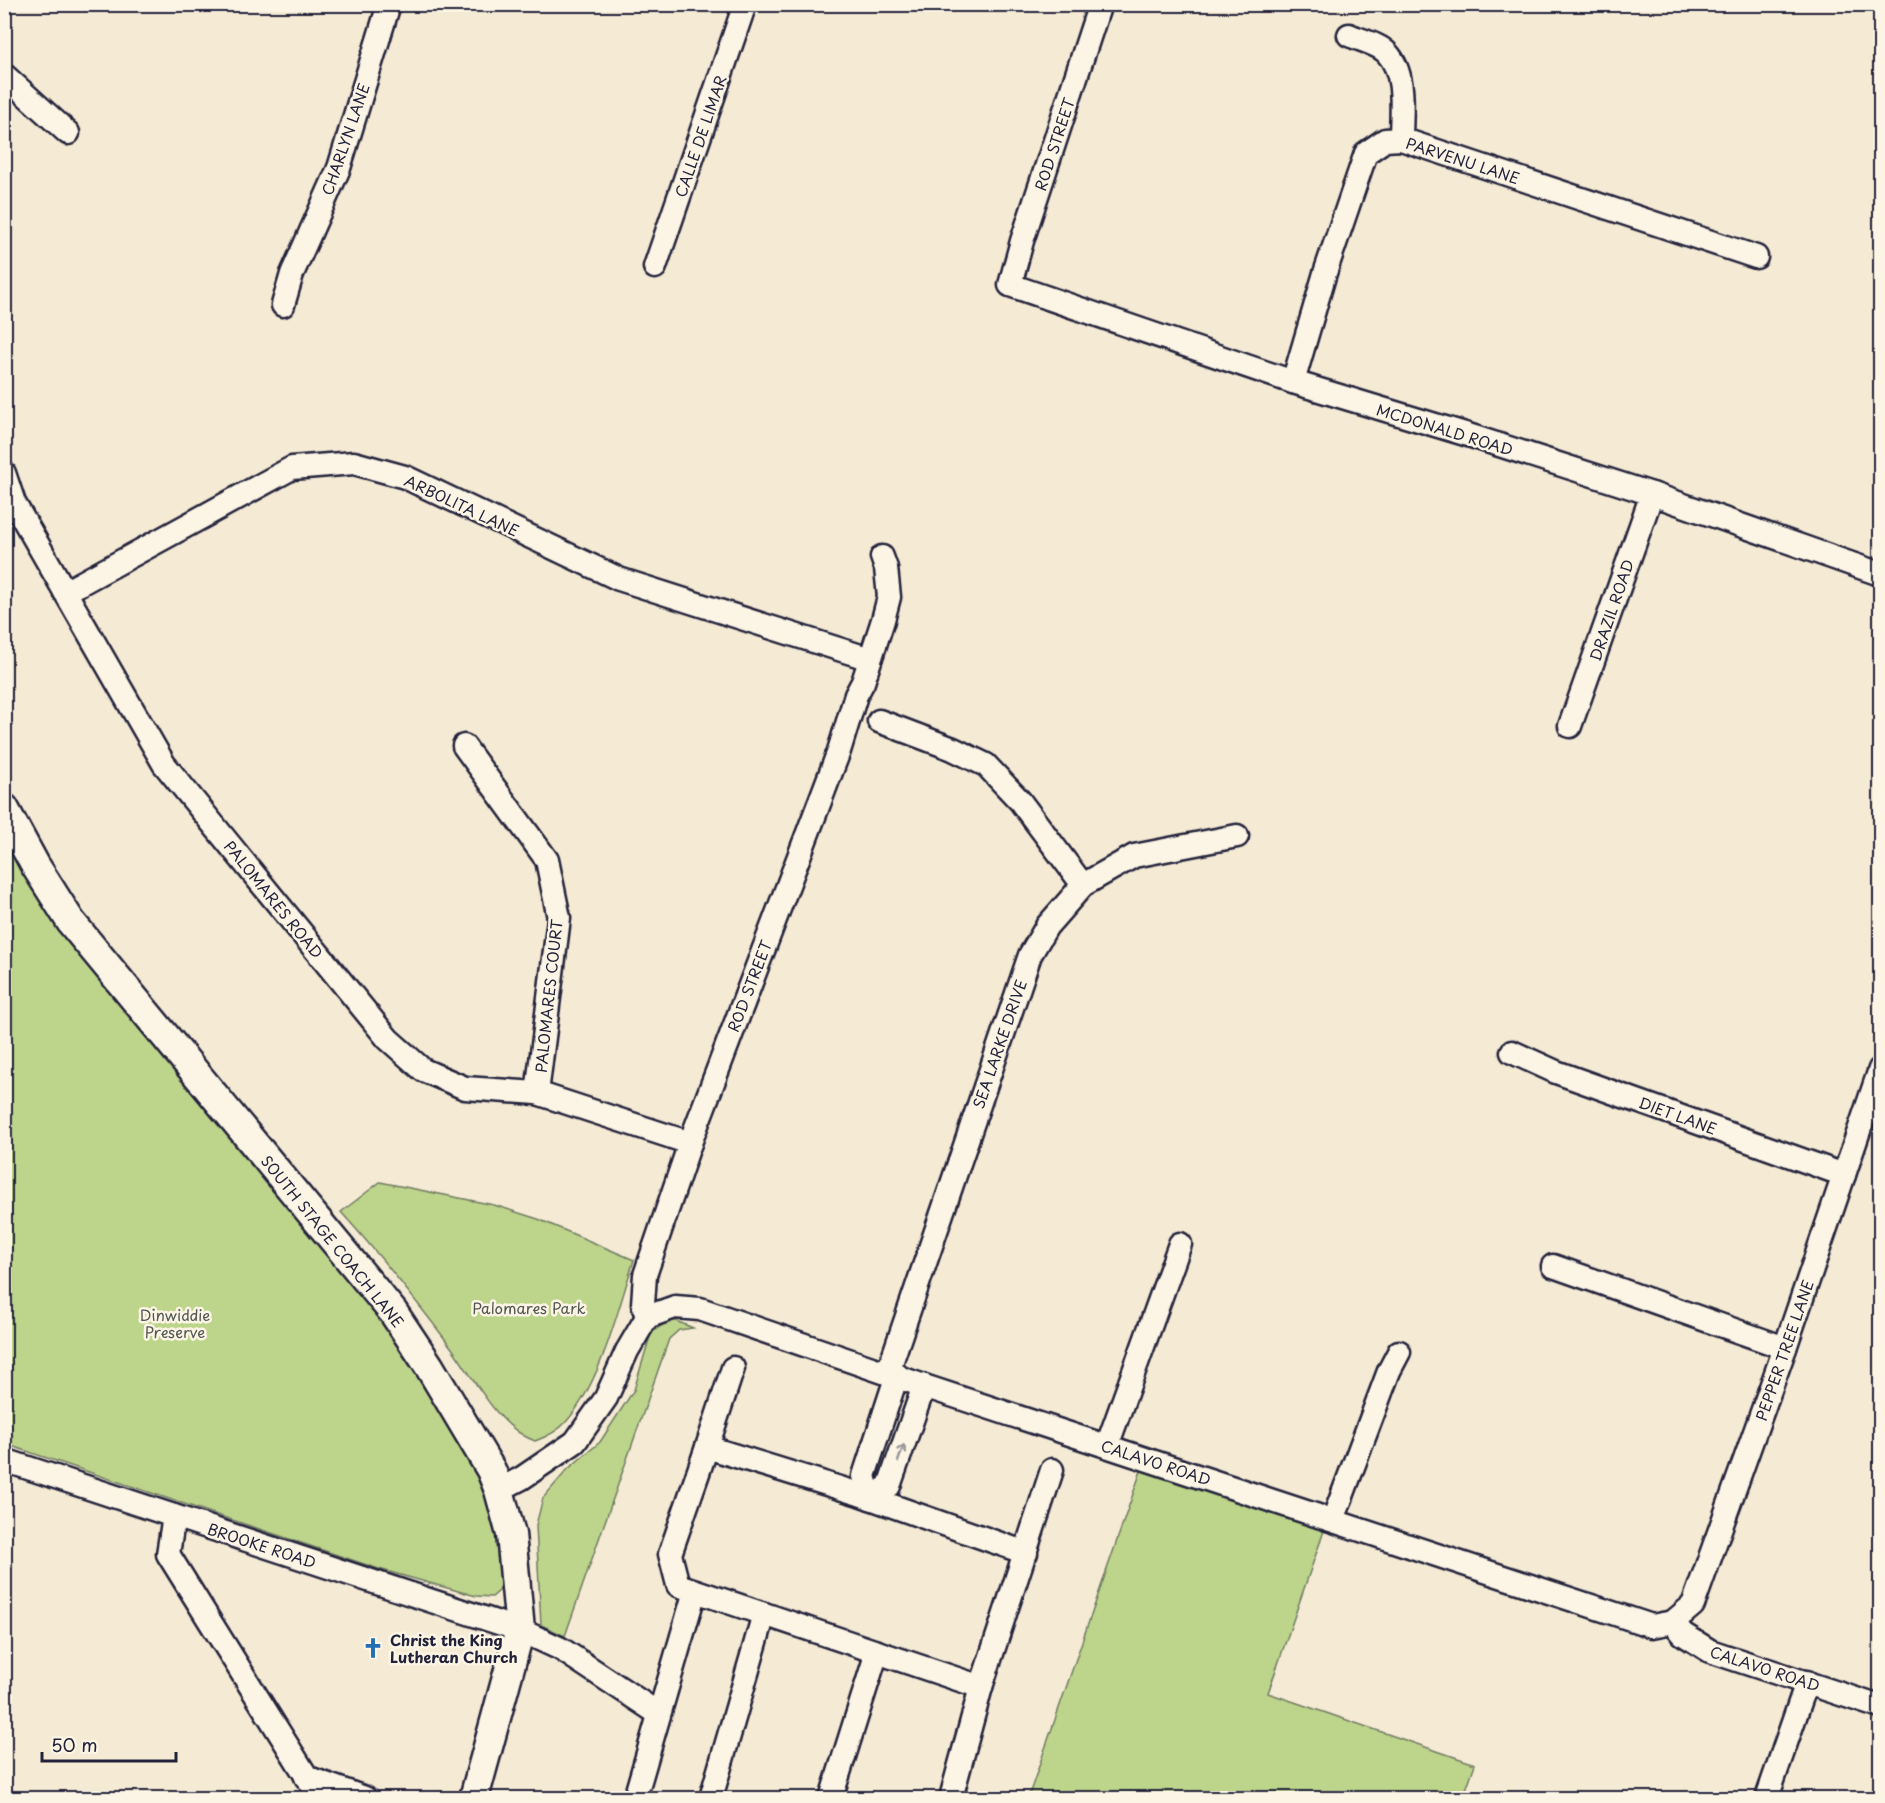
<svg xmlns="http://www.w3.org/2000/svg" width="1885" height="1803" font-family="'Playpen Sans',sans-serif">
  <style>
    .green { fill: #bdd48b; stroke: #707b63; stroke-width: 1.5 }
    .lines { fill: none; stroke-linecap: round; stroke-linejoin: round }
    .minor-casing { stroke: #22223b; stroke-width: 27 }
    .major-casing { stroke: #22223b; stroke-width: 33 }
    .minor { stroke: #fcf5e5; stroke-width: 22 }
    .major { stroke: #fcf5e5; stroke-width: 28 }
    .oneway { stroke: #9a9698 }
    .labels { text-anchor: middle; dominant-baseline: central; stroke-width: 5; stroke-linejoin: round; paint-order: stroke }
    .street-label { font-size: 15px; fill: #22223b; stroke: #fcf5e5 }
    .park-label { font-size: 15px; fill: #505753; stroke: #fcf5e5 }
    .poi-label { font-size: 15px; font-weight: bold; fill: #22223b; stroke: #fcf5e5; text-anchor: start }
  </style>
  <rect width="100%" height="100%" fill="#f5ead4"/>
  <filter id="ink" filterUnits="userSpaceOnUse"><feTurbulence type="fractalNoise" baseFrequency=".0167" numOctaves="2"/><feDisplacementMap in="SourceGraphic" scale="12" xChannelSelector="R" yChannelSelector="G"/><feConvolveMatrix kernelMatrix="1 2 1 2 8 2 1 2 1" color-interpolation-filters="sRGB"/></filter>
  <g filter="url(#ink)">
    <g class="green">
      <polygon points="4,816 371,1294 471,1450 489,1504 495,1530 502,1583 499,1591 492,1597 476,1596 379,1569 5,1444"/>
      <path d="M 380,1182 L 494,1205 L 538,1219 L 634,1260 C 618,1309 601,1383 566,1422 C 558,1431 546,1437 535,1441 C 496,1427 473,1375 448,1343 C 414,1298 379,1254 341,1212 Z"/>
      <polygon points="671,1319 693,1328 679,1330 669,1339 565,1636 541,1625 536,1525 543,1498 568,1469 600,1442 634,1390 651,1333"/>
      <polygon points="1143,1465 1325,1528 1268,1693 1475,1764 1463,1798 1040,1798 1029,1795"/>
    </g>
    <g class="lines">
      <g class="minor-casing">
        <g id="minor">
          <polyline points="1100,4 1022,241 1010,285 1293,382 1465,434 1652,494 1880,574"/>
          <path d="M 1349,35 C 1360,40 1379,44 1387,53 C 1407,74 1401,113 1401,139"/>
          <polyline points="4,75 68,133"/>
          <polyline points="655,267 745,4"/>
          <polyline points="283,305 292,274 339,168 389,4"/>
          <polyline points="1293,382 1325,273 1366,153 1385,140 1401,139 1756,257"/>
          <polyline points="4,473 14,503 164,764 388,1039 423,1070 465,1088 537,1093 690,1143"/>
          <polyline points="65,592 292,468 354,463 405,477 619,579 870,659"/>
          <polyline points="879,721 953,749 986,765 1020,801 1083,885"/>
          <polyline points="1570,726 1652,494"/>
          <polyline points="464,746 547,860 559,918 537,1093"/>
          <polyline points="1512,1052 1556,1072 1844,1175"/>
          <polyline points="1553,1266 1785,1348"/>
          <polyline points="647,1317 643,1304 645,1275 690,1143 839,751 856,695 863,682 883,620 889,597 886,568 882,557"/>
          <polyline points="888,1372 1030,955 1047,926 1083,885 1134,856 1237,836"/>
          <polyline points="897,1375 864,1476 870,1498 889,1486 924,1386"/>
          <polyline points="1107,1446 1180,1244"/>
          <polyline points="707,1447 733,1368"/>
          <polyline points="4,1460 520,1630 561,1649 659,1714"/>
          <polyline points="499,1490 522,1478 575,1442 606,1398 627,1351 647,1317 675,1307 700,1309 924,1386 1652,1626 1673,1622"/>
          <polyline points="174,1516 168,1554 320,1798"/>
          <polyline points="1333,1520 1389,1371 1399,1352"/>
          <polyline points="1026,1553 856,1493 707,1447 670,1554 678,1585 981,1687 1052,1470"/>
          <polyline points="1673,1622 1693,1605 1785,1348 1880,1069"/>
          <polyline points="1673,1622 1683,1634 1710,1651 1880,1707"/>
          <polyline points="306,1777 365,1798"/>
          <polyline points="635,1798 695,1591"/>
          <polyline points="711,1798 764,1614"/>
          <polyline points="831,1798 877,1652"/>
          <polyline points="951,1798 981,1687"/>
          <polyline points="1767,1798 1807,1682"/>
        </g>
      </g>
      <g class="major-casing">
        <polyline id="major" points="4,808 35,865 71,922 393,1312 429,1366 491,1470 499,1490 511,1534 520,1630 474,1798"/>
      </g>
      <use href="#minor" class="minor"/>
      <use href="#major" class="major"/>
    </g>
    <defs><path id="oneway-shaft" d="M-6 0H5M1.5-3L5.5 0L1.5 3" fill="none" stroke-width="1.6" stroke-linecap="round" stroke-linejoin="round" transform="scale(1.5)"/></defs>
    <use class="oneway" href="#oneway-shaft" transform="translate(901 1453) rotate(-71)"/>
  </g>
  <defs>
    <g id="church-bare" transform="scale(1.62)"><path d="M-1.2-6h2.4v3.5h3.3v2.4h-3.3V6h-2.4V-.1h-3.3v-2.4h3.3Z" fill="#1f6fb2" stroke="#fcf5e5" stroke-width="2.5" paint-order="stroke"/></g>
  </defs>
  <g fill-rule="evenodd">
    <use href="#church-bare" x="373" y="1648"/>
  </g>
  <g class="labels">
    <g class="street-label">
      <text transform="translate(700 136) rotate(-71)">CALLE DE LIMAR</text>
      <text transform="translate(345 139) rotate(-71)">CHARLYN LANE</text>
      <text transform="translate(1054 144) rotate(-72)">ROD STREET</text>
      <text transform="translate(1463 160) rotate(18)">PARVENU LANE</text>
      <text transform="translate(1445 429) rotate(17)">MCDONALD ROAD</text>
      <text transform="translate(462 505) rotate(25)">ARBOLITA LANE</text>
      <text transform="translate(1611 610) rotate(-71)">DRAZIL ROAD</text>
      <text transform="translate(274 899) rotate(51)">PALOMARES ROAD</text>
      <text transform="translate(749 986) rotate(-69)">ROD STREET</text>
      <text transform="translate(548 996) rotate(-84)">PALOMARES COURT</text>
      <text transform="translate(999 1044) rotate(-71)">SEA LARKE DRIVE</text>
      <text transform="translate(1678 1115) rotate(20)">DIET LANE</text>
      <text transform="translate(333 1241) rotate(51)">SOUTH STAGE COACH LANE</text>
      <text transform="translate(1784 1350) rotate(-71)">PEPPER TREE LANE</text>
      <text transform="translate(1156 1462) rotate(18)">CALAVO ROAD</text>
      <text transform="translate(262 1545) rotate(18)">BROOKE ROAD</text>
      <text transform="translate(1765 1668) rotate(18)">CALAVO ROAD</text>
    </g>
    <g class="park-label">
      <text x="529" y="1307">Palomares Park</text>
      <text x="175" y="1314">Dinwiddie<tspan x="175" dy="17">Preserve</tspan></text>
    </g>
    <g class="poi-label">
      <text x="390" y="1639">Christ the King<tspan x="390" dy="17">Lutheran Church</tspan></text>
    </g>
  </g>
  <rect width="1885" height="1803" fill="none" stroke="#fcf5e5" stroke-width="24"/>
  <rect x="12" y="12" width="1861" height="1779" fill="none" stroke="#22223b" stroke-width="2" filter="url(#ink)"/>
  <path d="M42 1752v9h134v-9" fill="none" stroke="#22223b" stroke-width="3"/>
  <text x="51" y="1752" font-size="18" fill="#22223b" stroke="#fcf5e5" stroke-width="4.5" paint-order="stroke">50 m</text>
</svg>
